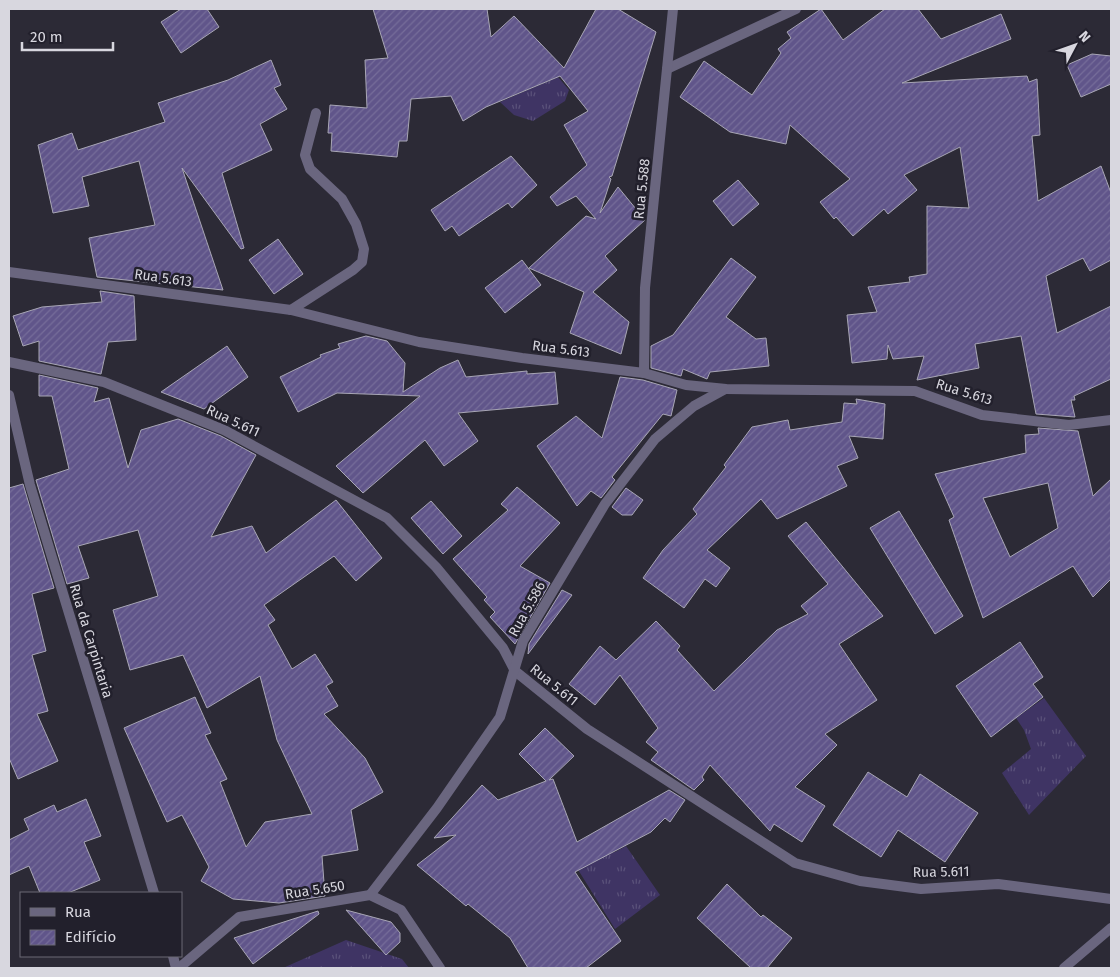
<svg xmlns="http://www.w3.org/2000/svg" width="1120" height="977" font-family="'Fira Sans',sans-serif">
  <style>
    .grass { fill: url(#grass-tufts) }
    .building { fill: url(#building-hatch); stroke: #a8a6b5; fill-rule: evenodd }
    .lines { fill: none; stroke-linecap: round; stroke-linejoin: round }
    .street { stroke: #6a667f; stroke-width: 10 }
    .labels { text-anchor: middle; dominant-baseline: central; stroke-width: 5; stroke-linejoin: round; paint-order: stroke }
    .street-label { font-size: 14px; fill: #d8d7df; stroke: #22202c }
  </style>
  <defs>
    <pattern id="grass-tufts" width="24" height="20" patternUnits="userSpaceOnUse" patternTransform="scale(1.25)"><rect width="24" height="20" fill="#3f3464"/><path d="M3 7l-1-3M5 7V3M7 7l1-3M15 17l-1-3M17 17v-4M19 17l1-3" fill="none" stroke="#5a517a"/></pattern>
    <pattern id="building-hatch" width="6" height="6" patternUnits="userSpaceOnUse" patternTransform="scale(1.25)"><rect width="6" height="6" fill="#60558a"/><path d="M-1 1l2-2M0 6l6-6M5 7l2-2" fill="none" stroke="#766d9a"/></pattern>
  </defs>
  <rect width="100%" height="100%" fill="#2c2a36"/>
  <g class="grass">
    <polygon points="558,77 569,90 565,101 533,121 514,115 500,102"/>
    <polygon points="1044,698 1086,756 1029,815 1002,773 1031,749 1024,730 1016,718"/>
    <polygon points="626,846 660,895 615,929 572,860 615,852"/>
    <polygon points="346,940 402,959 409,968 283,968"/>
  </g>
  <g class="building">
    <polygon points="181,9 207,9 219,27 181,53 161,22"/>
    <polygon points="373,9 487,9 491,37 514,16 564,68 596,9 618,9 656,32 612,176 609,177 611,179 600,213 618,187 645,220 605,256 617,270 593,292 629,322 621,354 570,333 584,292 529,268 586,216 596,219 576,196 557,206 550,197 587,165 564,125 588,111 560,76 486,107 463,121 451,96 411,99 407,141 399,141 397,157 331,151 332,133 328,133 330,105 367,108 365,60 388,58"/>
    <polygon points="821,9 843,40 885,9 918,9 941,39 1001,14 1011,39 902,83 1027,76 1029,82 1037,79 1040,135 1032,136 1038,201 1101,166 1111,193 1111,260 1090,271 1083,258 1046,276 1057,333 1111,306 1111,379 1074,396 1075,400 1071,400 1075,417 1036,414 1021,336 975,344 979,368 917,380 924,356 893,359 888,345 887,359 852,363 847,315 877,312 868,287 910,282 909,277 927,274 927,206 969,208 960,147 904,175 917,190 888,214 884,209 853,236 836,217 834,219 820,202 850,179 790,125 786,144 730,132 680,97 704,61 752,95 781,53 778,49 791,38 787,32"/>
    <polygon points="1092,54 1111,56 1111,84 1081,97 1067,65"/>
    <polygon points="271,60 281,85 274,88 287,109 260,124 272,150 222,173 244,248 241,249 182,168 223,290 97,277 89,238 155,225 139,161 82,177 89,206 53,213 38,145 72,133 78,150 165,122 158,103 228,80"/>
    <polygon points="511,156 537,185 512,208 508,203 459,236 452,226 445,231 431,210"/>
    <polygon points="738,180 759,204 733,226 713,201"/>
    <polygon points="278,239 303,274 274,294 249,260"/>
    <polygon points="731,258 756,277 726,317 756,339 766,338 769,366 710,372 707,379 683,369 681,376 651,368 651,346 673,335"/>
    <polygon points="522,260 541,285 505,313 485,288"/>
    <polygon points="100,291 134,296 136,340 108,342 101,374 39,361 39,341 23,346 13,316 42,307 102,302"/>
    <polygon points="366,336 387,341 405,363 403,392 440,368 458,360 466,377 527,371 527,374 555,372 558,404 458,413 478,441 444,466 425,440 363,493 336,466 420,396 337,393 298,412 280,377 321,357 320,355 340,348 338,344"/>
    <polygon points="227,346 248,377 204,409 161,392"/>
    <polygon points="39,375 98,388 94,402 109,398 128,468 141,430 178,419 221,436 256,455 211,537 252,526 266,553 336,500 382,558 356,581 334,556 264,605 275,620 268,625 292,669 315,654 333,682 326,686 338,706 324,714 365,758 383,792 351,810 358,850 322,856 325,896 279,903 233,899 201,881 209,867 182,815 167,822 124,728 195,697 211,733 205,735 227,779 220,782 246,847 265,822 312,814 277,740 260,676 207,708 183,655 130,670 113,610 158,596 138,530 78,546 89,578 67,584 36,480 69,469 52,396 39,396"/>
    <polygon points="620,377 643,380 677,390 671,416 663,414 612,477 615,480 601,498 591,491 577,506 537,446 576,416 602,438"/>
    <polygon points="856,399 885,404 883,439 849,436 858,458 837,466 847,486 777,519 761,499 707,550 730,568 716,587 705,579 684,608 643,578 663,550 697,514 693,509 726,467 724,465 752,427 788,420 790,430 842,422 844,403 857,404"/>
    <path d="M 1038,428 L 1078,431 L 1093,496 L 1111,479 L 1111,579 L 1093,597 L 1073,566 L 983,618 L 949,520 L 954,517 L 935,474 L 1026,453 L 1025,435 L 1039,434 ZM 1048,483 L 1058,528 L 1010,557 L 983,498 Z"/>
    <polygon points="23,484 54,588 32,594 46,651 32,655 48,711 37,714 58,761 18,779 9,758 9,488"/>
    <polygon points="517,487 560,523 520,566 550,583 515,644 490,617 495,612 484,600 487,597 453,559 508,510 501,504"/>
    <polygon points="626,488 643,500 632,515 622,515 612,507"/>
    <polygon points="431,501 462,536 443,554 411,518"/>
    <polygon points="899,511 963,616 935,634 870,528"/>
    <polygon points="806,522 883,616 839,644 877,700 825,734 837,745 795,787 825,806 802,842 774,824 770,831 710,765 702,777 704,780 694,790 651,760 658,752 646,742 658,728 620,675 595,705 569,684 600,646 616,660 656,621 680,646 677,650 714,691 777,630 808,614 801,606 828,584 788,536"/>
    <polygon points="562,590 572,595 528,654 529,644"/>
    <polygon points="1020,642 1043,677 1033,684 1043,697 991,737 956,686"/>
    <polygon points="545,728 574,756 549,780 553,779 577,842 669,790 685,800 670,822 665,818 651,832 575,872 621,941 586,968 528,968 510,938 468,904 466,906 417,865 456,835 434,838 482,785 498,800 546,781 519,754"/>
    <polygon points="868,772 907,797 920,774 978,813 945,862 898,830 881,857 833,825"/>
    <polygon points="86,799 101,836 84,842 100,880 68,893 40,893 29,866 9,875 9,840 29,830 24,819 54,805 57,812"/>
    <polygon points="727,884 761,917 763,915 792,938 767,968 751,968 697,918"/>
    <polygon points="346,910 391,922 400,933 400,942 386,955"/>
    <polygon points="318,911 319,914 253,964 234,938"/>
  </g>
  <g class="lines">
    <g class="street">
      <polyline points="667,69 796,9"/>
      <polyline points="9,272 291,310 419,342 522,358 644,373 686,385 726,389 915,391 982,415 1069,425 1111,420"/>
      <polyline points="291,310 353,270 362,262 364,249 356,224 342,199 310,169 305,155 316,113"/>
      <polyline points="9,362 104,382 224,430 387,518 436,567 503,648 515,671 587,729 795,863 860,881 921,889 998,884 1111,899"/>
      <polyline points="644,373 645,288 673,9"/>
      <polyline points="9,395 30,485 154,893"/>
      <polyline points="370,895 437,808 500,717 523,641 605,504 655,439 694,406 725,389"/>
      <polyline points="173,956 176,968"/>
      <polyline points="179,968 239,917 370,895 401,910 440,968"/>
      <polyline points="1064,968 1111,928"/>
    </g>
  </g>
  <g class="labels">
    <g class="street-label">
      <text transform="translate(642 189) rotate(-84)">Rua 5.588</text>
      <text transform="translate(163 278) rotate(8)">Rua 5.613</text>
      <text transform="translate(561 349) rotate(7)">Rua 5.613</text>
      <text transform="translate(964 392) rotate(17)">Rua 5.613</text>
      <text transform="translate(233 421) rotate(25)">Rua 5.611</text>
      <text transform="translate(527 609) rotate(-61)">Rua 5.586</text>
      <text transform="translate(91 641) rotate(73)">Rua da Carpintaria</text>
      <text transform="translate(554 685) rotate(39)">Rua 5.611</text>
      <text transform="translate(941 872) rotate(-1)">Rua 5.611</text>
      <text transform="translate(315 890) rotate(-9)">Rua 5.650</text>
    </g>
  </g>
  <rect width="1120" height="977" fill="none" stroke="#d8d7df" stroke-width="20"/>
  <rect x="20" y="892" width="162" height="65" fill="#22202c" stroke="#6b6974"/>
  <rect x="30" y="908" width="25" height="8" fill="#6a667f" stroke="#6b6974"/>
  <text x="65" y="917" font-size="15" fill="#d8d7df">Rua</text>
  <rect x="30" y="930" width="25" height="15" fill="url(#building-hatch)" stroke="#6b6974"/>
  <text x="65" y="942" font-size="15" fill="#d8d7df">Edifício</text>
  <g transform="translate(1075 45) rotate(49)" stroke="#22202c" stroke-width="4" paint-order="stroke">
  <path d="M0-4L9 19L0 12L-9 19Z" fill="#d8d7df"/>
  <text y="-8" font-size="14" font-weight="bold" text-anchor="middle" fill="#d8d7df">N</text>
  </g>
  <path d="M22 42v8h91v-8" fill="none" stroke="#d8d7df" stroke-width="2.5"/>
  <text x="30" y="42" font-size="15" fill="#d8d7df" stroke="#22202c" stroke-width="4" paint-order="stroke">20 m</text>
</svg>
